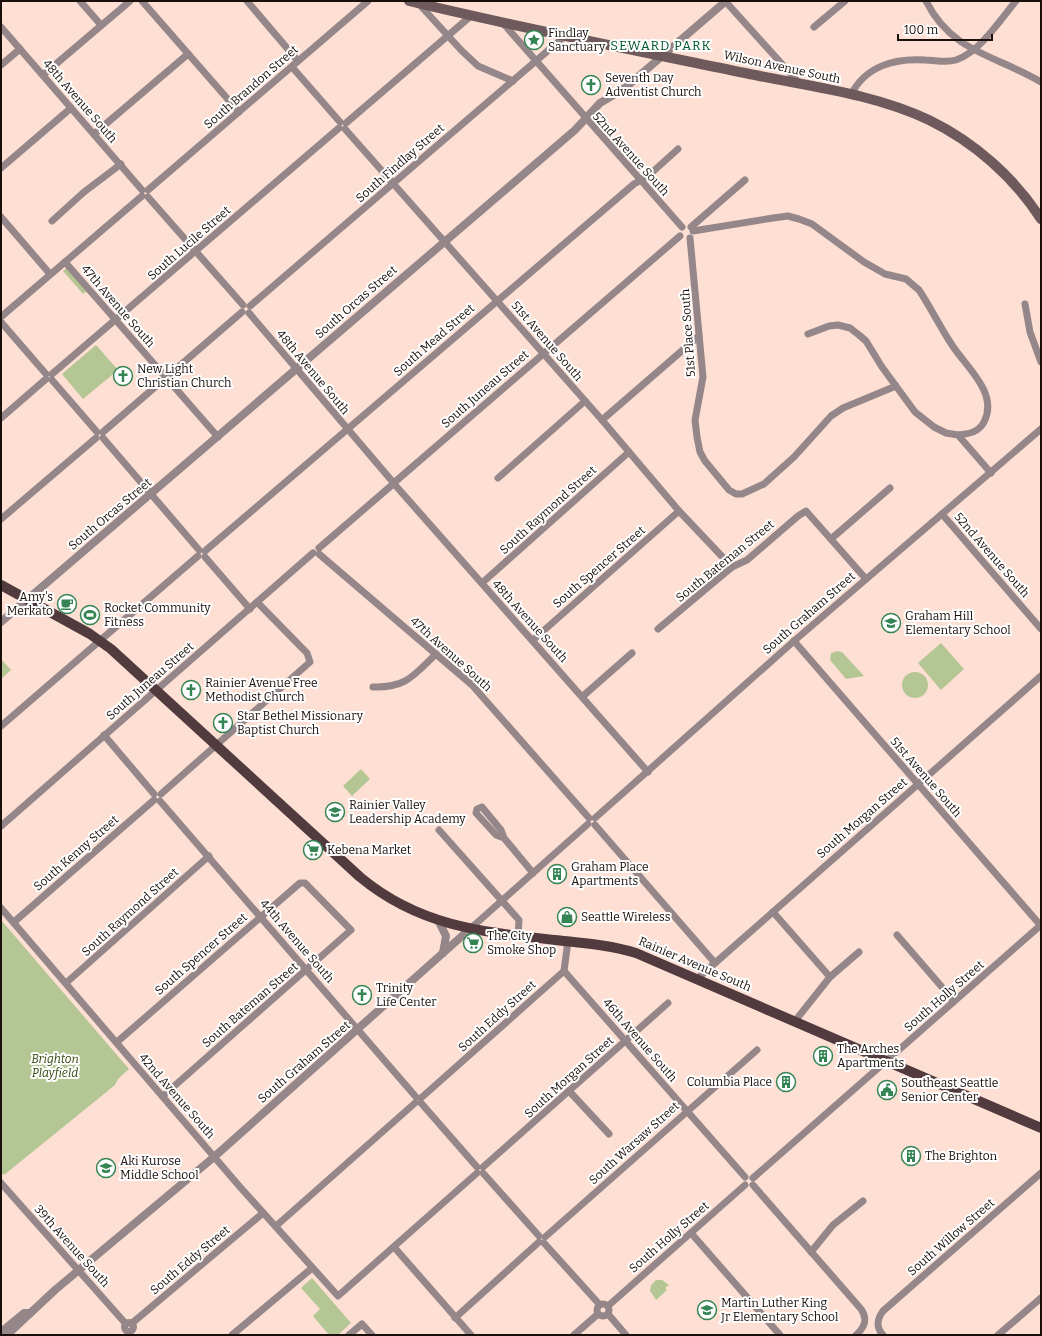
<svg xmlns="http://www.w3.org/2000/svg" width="1042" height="1336" font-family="Bitter,serif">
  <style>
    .green { fill: #b4c693 }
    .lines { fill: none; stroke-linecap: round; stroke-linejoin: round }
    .minor { stroke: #958789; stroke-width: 7 }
    .tertiary { stroke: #958789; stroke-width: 8 }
    .secondary { stroke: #6e5a5d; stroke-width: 10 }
    .primary { stroke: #523b3e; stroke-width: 10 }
    .labels { text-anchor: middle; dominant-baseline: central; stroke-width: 4; stroke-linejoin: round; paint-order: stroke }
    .poi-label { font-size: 12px; fill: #190f0b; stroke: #fff; text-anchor: start }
    .street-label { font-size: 12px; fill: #190f0b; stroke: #fff }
    .park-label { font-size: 12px; font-style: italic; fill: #344409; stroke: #fff }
    .neighbourhood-label { font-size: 13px; letter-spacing: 1px; fill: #02582f; stroke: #fff }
  </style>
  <rect width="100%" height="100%" fill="#fedfd3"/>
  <g class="green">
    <polygon points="67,268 87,291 83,294 63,271"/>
    <polygon points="96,345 118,370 83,399 62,374"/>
    <polygon points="941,643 964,669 941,690 918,663"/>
    <polygon points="838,651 842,652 864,676 846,679 830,660 831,653"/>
    <polygon points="1,659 11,670 1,679"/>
    <circle cx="915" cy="685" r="13"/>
    <polygon points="361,769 370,779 352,796 343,786"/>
    <polygon points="1,920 129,1069 118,1079 115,1085 4,1175 1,1172"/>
    <polygon points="312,1278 351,1323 338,1335 329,1335 313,1316 320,1309 301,1288"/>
    <polygon points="656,1280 662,1280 669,1285 665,1288 667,1290 656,1300 650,1291 651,1285"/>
  </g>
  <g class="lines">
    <g class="minor">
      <polyline points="80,1 101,25"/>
      <polyline points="142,1 239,112"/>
      <polyline points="247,1 298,61"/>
      <polyline points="725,1 800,84"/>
      <path d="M 926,1 C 952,53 996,55 1041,82"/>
      <polyline points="419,4 461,50 478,66 513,81"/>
      <polyline points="502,22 682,227"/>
      <polyline points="1,27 142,190"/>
      <polyline points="814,27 845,1"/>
      <polyline points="1,65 20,49"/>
      <polyline points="292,67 340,122"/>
      <polyline points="43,75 130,1"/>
      <path d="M 851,95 C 865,66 895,58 925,60 C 935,60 946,63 956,60 C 980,52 1000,20 1016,1"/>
      <polyline points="346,123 472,15"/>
      <polyline points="345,129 602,420 679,511 732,567"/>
      <polyline points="94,134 188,54"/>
      <polyline points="1,168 71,108"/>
      <polyline points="148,190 368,1"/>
      <polyline points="148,197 243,305"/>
      <polyline points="1,217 50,274"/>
      <polyline points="52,221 84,192 121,164"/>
      <polyline points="691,227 745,180"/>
      <path d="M 693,231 L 773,218 L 788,216 L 799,219 L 812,224 L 864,262 L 885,274 L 906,279 L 919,290 C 931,308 940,327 952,345 C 966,367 999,393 984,422 C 979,432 969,434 958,435"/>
      <polyline points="690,238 703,377 695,420 697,437 700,452 705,461 729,490 736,494 742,494 764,484 794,457 831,416 843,408 896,386"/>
      <polyline points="65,262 218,437"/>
      <polyline points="1025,304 1030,332 1041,362"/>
      <polyline points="250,306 565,36"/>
      <polyline points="249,313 392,481"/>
      <polyline points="2,316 142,196"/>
      <polyline points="1,322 46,374"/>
      <polyline points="808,334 829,326 838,325 850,328 859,335 866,341 882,367 915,412 934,427 946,433 958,435 991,473"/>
      <polyline points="52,374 339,128"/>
      <polyline points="52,380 97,432"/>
      <polyline points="1,418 46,379"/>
      <polyline points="602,420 699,336"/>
      <polyline points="103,432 242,312"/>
      <polyline points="103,438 199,550"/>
      <polyline points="498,478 585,401"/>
      <polyline points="396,481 680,236"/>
      <polyline points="396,486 648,772"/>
      <polyline points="942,514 1041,629"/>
      <polyline points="1,519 96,438"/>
      <polyline points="831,539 890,488"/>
      <polyline points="319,548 392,485"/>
      <polyline points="205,551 634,184 648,176 678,149"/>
      <polyline points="319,554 472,685 589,818"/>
      <polyline points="205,557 250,609"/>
      <polyline points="482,583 629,452"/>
      <polyline points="658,629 732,567 747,560 798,516 806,511 866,579"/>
      <polyline points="533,640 679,511"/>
      <polyline points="794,641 1041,926"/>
      <path d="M 373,687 C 406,688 413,676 436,654"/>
      <polyline points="583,696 632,653"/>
      <polyline points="1,726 198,556"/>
      <polyline points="104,735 154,794"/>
      <polyline points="161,794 310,662 307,653 302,648 257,602"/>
      <polyline points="160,801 416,1097"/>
      <polyline points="595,818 794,641 1041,429"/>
      <polyline points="595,825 715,963"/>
      <polyline points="1,826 313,553"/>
      <polyline points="439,830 519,920 518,936"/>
      <polyline points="504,838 501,830 482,807 477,809 476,813 496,835 504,838 533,873"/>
      <polyline points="1,908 240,1187 338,1296 477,1173"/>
      <polyline points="773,912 830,977"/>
      <polyline points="14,922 154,800"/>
      <polyline points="471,928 588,824"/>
      <polyline points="897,935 954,1001"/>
      <polyline points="564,971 745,1177"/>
      <polyline points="698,978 1041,676"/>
      <polyline points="66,983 209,856"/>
      <polyline points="795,1021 830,977 859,952"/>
      <polyline points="117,1042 300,883 305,883 351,930 163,1096"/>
      <polyline points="569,1091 609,1134"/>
      <polyline points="421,1098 564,971 568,941"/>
      <polyline points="421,1103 477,1167"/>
      <polyline points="483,1167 668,1003"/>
      <polyline points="483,1173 539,1236"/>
      <polyline points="753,1178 1041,925"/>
      <polyline points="1,1183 126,1324"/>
      <path d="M 753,1185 L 861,1309 C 868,1319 865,1327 856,1335"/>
      <polyline points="276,1226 415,1103"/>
      <polyline points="691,1233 780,1335"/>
      <polyline points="545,1237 757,1050"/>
      <polyline points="544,1243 600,1305"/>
      <polyline points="394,1247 471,1335"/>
      <polyline points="811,1252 833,1225 863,1201"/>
      <circle cx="603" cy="1310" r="6"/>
      <polyline points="608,1306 745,1185"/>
      <polyline points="608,1314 626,1335"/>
      <polyline points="455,1318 539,1242"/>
      <circle cx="129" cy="1327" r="4.5"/>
      <polyline points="131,1324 263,1213"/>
      <polyline points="232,1335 312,1268"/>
      <polyline points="349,1335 362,1324 372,1335"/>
      <polyline points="574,1335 598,1314"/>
      <path d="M 883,1335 C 876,1328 877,1319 883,1311 L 1041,1173"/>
      <polyline points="998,1335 1041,1298"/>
    </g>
    <g class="tertiary">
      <polyline points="1,622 575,130 600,103 625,88 726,1"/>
      <polyline points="438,920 446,936 443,953"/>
      <polyline points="1,1332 24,1313 30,1313"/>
      <polyline points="7,1335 55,1290 214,1157 471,928"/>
    </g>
    <path class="secondary" d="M 409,1 C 520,28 633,50 745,73 C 806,86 872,93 929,120 C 974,142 1014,177 1041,219"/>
    <path class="primary" d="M 1,585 L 90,634 L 111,649 L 360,877 C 419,926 481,932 555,940 C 582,943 610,945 636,953 L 1041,1128"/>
  </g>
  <defs>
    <g id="sight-ring" transform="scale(1)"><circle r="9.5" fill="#fff" stroke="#348454" stroke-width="1.5"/><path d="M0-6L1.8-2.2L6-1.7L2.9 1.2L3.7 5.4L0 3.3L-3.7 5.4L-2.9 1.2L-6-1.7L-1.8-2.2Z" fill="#348454"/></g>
    <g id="church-ring" transform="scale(1)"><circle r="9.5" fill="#fff" stroke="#348454" stroke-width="1.5"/><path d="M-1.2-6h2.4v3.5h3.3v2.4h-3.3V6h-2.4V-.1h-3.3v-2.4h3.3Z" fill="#348454"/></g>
    <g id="cafe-ring" transform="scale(1)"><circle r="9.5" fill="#fff" stroke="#348454" stroke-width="1.5"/><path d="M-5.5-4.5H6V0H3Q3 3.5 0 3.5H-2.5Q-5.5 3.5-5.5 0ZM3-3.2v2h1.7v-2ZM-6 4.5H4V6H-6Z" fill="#348454"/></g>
    <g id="stadium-ring" transform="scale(1)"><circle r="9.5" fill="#fff" stroke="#348454" stroke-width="1.5"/><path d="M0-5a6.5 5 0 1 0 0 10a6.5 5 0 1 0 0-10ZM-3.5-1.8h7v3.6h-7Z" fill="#348454"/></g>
    <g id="school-ring" transform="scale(1)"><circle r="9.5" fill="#fff" stroke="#348454" stroke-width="1.5"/><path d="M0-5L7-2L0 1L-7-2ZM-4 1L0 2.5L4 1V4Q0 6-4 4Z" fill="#348454"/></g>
    <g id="supermarket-ring" transform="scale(1)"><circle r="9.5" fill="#fff" stroke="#348454" stroke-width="1.5"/><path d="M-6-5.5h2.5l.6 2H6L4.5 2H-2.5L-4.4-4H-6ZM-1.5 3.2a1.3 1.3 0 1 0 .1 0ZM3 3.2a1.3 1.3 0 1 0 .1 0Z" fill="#348454"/></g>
    <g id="building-ring" transform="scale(1)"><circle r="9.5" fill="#fff" stroke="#348454" stroke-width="1.5"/><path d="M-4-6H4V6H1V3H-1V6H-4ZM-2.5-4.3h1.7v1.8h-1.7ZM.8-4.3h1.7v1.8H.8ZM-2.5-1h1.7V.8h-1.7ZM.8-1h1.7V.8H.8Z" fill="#348454"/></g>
    <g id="shop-ring" transform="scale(1)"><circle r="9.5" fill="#fff" stroke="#348454" stroke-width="1.5"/><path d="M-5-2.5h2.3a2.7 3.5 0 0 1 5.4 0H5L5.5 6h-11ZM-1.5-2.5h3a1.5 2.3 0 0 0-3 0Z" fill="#348454"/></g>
    <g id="civic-ring" transform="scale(1)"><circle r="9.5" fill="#fff" stroke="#348454" stroke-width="1.5"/><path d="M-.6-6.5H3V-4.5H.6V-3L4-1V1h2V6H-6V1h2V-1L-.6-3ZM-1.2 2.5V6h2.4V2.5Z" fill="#348454"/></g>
  </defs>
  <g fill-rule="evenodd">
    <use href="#sight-ring" x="534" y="40"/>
    <use href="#church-ring" x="591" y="85"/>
    <use href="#church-ring" x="123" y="376"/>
    <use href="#cafe-ring" x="67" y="604"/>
    <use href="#stadium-ring" x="90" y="615"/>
    <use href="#school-ring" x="891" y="623"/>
    <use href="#church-ring" x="191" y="690"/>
    <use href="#church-ring" x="223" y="723"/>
    <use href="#school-ring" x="335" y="812"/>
    <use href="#supermarket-ring" x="313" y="850"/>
    <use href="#building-ring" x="557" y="874"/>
    <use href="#shop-ring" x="567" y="917"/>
    <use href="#supermarket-ring" x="473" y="943"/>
    <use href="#church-ring" x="362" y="995"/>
    <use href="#building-ring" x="823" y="1056"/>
    <use href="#building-ring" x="786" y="1082"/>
    <use href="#civic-ring" x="887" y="1090"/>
    <use href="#building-ring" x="911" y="1156"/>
    <use href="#school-ring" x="106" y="1168"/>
    <use href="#school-ring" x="707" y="1310"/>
  </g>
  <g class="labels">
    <g class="poi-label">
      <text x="548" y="33">Findlay<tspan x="548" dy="14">Sanctuary</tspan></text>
      <text x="605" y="78">Seventh Day<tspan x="605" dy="14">Adventist Church</tspan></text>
      <text x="137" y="369">New Light<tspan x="137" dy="14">Christian Church</tspan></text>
      <text x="53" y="597" text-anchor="end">Amy's<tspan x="53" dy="14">Merkato</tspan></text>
      <text x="104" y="608">Rocket Community<tspan x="104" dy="14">Fitness</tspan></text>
      <text x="905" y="616">Graham Hill<tspan x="905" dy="14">Elementary School</tspan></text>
      <text x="205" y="683">Rainier Avenue Free<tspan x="205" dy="14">Methodist Church</tspan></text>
      <text x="237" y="716">Star Bethel Missionary<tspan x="237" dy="14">Baptist Church</tspan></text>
      <text x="349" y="805">Rainier Valley<tspan x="349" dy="14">Leadership Academy</tspan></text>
      <text x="327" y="850">Kebena Market</text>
      <text x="571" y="867">Graham Place<tspan x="571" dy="14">Apartments</tspan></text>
      <text x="581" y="917">Seattle Wireless</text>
      <text x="487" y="936">The City<tspan x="487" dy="14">Smoke Shop</tspan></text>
      <text x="376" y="988">Trinity<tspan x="376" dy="14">Life Center</tspan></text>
      <text x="837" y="1049">The Arches<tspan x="837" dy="14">Apartments</tspan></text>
      <text x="772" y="1082" text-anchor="end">Columbia Place</text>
      <text x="901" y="1083">Southeast Seattle<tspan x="901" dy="14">Senior Center</tspan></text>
      <text x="925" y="1156">The Brighton</text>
      <text x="120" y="1161">Aki Kurose<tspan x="120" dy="14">Middle School</tspan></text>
      <text x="721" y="1303">Martin Luther King<tspan x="721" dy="14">Jr Elementary School</tspan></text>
    </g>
    <g class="street-label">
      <text transform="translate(782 67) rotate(12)">Wilson Avenue South</text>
      <text transform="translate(251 87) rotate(-41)">South Brandon Street</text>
      <text transform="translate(80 101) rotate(49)">48th Avenue South</text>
      <text transform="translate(631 154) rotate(48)">52nd Avenue South</text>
      <text transform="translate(400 163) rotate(-41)">South Findlay Street</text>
      <text transform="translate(189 243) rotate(-41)">South Lucile Street</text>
      <text transform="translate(356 302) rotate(-41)">South Orcas Street</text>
      <text transform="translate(118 306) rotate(49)">47th Avenue South</text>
      <text transform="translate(688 333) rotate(-94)">51st Place South</text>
      <text transform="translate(434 340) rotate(-41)">South Mead Street</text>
      <text transform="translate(547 341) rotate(49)">51st Avenue South</text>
      <text transform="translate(313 372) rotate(50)">48th Avenue South</text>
      <text transform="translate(485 389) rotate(-41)">South Juneau Street</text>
      <text transform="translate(548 510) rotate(-42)">South Raymond Street</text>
      <text transform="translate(110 514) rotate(-40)">South Orcas Street</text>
      <text transform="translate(992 555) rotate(49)">52nd Avenue South</text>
      <text transform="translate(725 561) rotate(-39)">South Bateman Street</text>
      <text transform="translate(599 567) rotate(-41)">South Spencer Street</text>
      <text transform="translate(809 613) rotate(-41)">South Graham Street</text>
      <text transform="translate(530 621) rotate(48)">48th Avenue South</text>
      <text transform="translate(451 654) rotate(42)">47th Avenue South</text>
      <text transform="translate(150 681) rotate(-41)">South Juneau Street</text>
      <text transform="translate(926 777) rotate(49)">51st Avenue South</text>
      <text transform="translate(862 818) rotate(-41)">South Morgan Street</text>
      <text transform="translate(76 853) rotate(-41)">South Kenny Street</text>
      <text transform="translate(130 912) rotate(-42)">South Raymond Street</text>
      <text transform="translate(297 941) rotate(49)">44th Avenue South</text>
      <text transform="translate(201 954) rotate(-41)">South Spencer Street</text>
      <text transform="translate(695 964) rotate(23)">Rainier Avenue South</text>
      <text transform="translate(944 996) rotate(-41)">South Holly Street</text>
      <text transform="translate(250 1005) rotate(-41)">South Bateman Street</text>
      <text transform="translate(497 1016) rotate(-42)">South Eddy Street</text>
      <text transform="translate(640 1040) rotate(49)">46th Avenue South</text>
      <text transform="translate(304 1062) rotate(-41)">South Graham Street</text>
      <text transform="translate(569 1077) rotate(-42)">South Morgan Street</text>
      <text transform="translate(177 1096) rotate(49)">42nd Avenue South</text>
      <text transform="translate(634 1143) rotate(-42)">South Warsaw Street</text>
      <text transform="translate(669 1237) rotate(-41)">South Holly Street</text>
      <text transform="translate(951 1237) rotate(-41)">South Willow Street</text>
      <text transform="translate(72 1246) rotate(48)">39th Avenue South</text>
      <text transform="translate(190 1260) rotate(-40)">South Eddy Street</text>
    </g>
    <g class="park-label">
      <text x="55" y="1059">Brighton<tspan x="55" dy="14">Playfield</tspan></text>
    </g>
    <g class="neighbourhood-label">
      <text x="661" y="45">SEWARD PARK</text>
    </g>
  </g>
  <rect width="1042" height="1336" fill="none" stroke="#190f0b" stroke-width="4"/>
  <path d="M898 34v6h94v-6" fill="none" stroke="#190f0b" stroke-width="2"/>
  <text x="904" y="34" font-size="12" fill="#190f0b" stroke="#ffffff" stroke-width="3" paint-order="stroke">100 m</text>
</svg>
